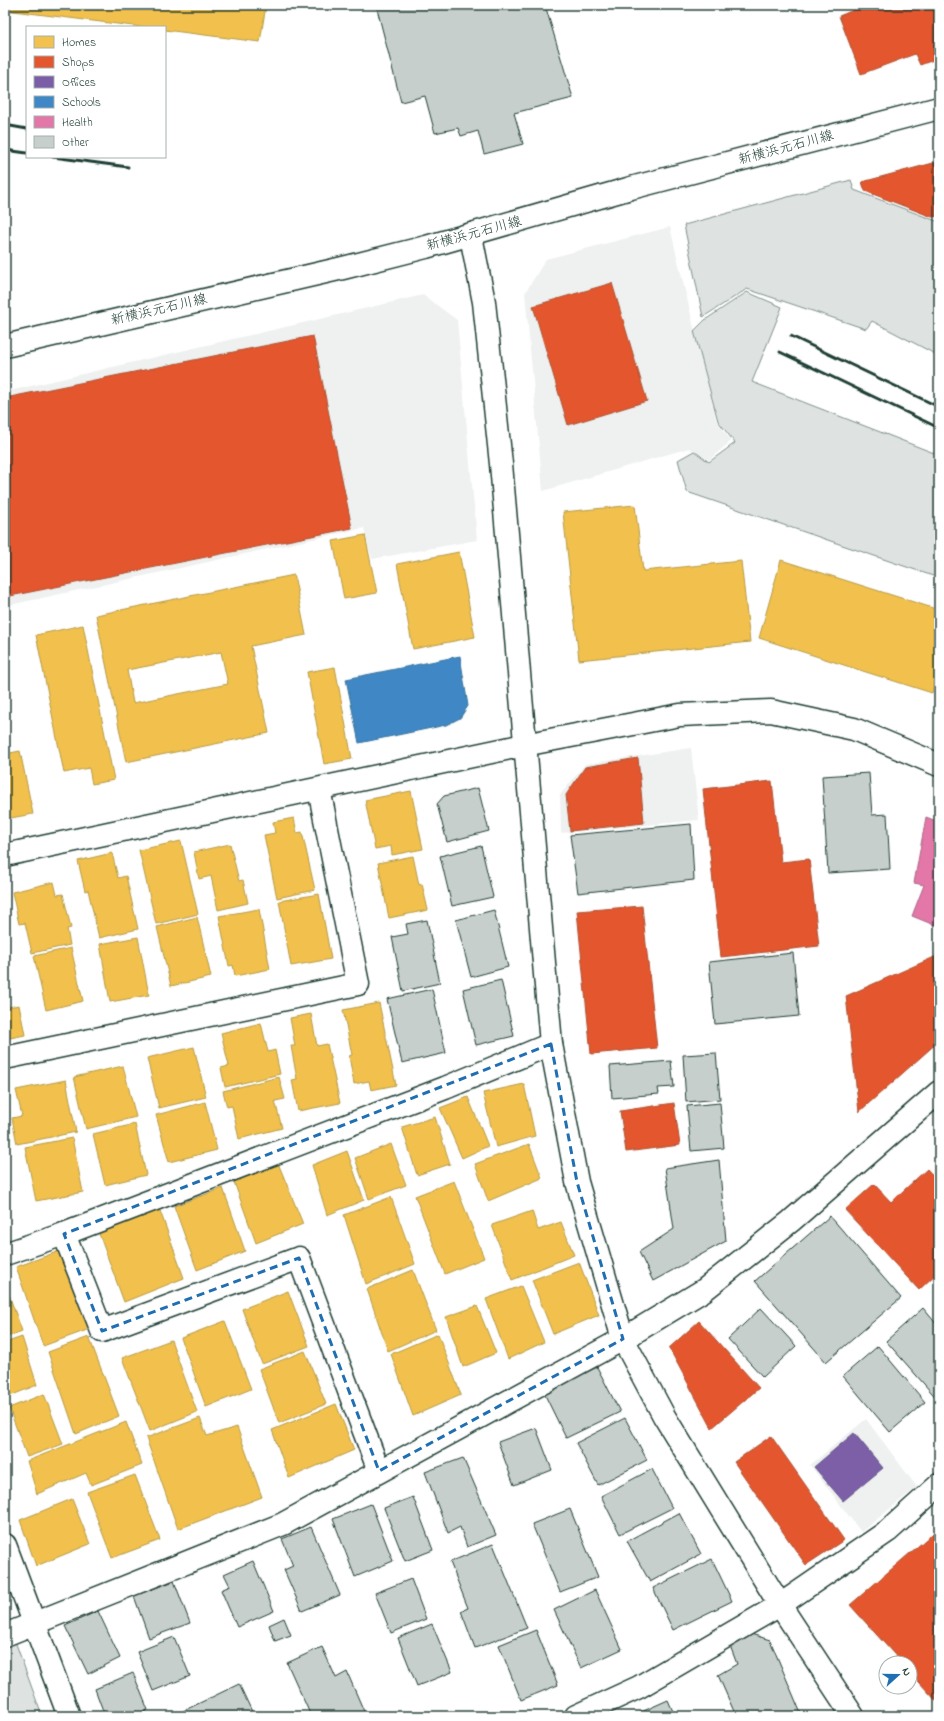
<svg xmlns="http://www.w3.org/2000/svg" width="944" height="1721" font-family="'Indie Flower','Klee One',sans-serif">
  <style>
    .built { fill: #eef1f0 }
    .green { fill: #dee3e2; stroke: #7e908b }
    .homes { fill: #f2c14e; stroke: #b39946; fill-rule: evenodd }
    .shops { fill: #e4572e; stroke: #a94f30 }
    .offices { fill: #7b5ea7; stroke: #5f5484 }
    .schools { fill: #3f88c5; stroke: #35729a }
    .health { fill: #e377a8; stroke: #a86685 }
    .building { fill: #c7cfcc; stroke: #1f3d34 }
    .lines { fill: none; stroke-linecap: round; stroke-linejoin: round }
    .minor-casing { stroke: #1f3d34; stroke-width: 25 }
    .tertiary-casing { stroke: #1f3d34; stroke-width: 25 }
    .minor { stroke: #fff; stroke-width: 22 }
    .tertiary { stroke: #fff; stroke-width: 22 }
    .rail { stroke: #1f3d34; stroke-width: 3 }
    .marked { fill: none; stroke: #1f6fb2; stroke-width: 3; stroke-dasharray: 8 5; stroke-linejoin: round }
    .labels { text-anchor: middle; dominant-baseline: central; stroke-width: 4; stroke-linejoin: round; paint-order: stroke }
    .street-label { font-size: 14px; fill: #1f3d34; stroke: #fff }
  </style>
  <rect width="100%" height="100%" fill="#fff"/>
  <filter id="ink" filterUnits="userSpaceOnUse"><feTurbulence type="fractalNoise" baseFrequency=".025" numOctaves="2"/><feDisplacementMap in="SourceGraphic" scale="8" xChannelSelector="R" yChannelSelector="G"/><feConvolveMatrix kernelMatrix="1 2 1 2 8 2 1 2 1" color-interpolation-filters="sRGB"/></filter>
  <g filter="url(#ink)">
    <g class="built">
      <polygon points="670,227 716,420 731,441 709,460 689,448 543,491 525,293 546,259"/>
      <polygon points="423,295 457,320 477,540 372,559 364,528 5,606 5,392"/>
      <polygon points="691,748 699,820 561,833 560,795 585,764"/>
      <polygon points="866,1419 917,1487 861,1532 810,1465"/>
    </g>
    <g class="green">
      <polygon points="851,180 854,190 939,222 939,356 872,321 866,329 747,289 703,317 684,225"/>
      <polygon points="747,292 782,307 752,382 939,455 939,578 687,492 678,460 694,451 709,462 735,443 718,421 694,331 705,320"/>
      <polygon points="15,1641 42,1716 5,1716 5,1645"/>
    </g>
    <g class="homes">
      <polygon points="5,5 266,5 260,42 165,30 165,27 141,27 5,10"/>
      <polygon points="635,505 643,571 741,561 750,642 579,660 563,512"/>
      <polygon points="365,535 377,593 344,599 333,541"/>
      <polygon points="459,552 475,637 413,649 397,564"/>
      <polygon points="781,560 939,610 939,669 932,693 759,638"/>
      <path d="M 294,575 L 306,635 L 251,646 L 269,733 L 126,762 L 96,615 ZM 221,652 L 228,684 L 133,703 L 127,670 Z"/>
      <polygon points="83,625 114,780 92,784 89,768 64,773 36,635"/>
      <polygon points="335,667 352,759 324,764 307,672"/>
      <polygon points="20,751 33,814 5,819 5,754"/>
      <polygon points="411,791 423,849 392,855 391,846 375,849 365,800"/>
      <polygon points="294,818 297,833 302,832 315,890 277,898 264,835 275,833 273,822"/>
      <polygon points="181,841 198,914 156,924 139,850"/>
      <polygon points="230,844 239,881 243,880 248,903 218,910 211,876 199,879 194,852"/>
      <polygon points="112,853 118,878 126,876 138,929 99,938 88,890 85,891 78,861"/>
      <polygon points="413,856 419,885 422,884 428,910 389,918 378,863"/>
      <polygon points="54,882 57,895 63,894 71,928 67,929 70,945 32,953 25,923 19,924 12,892"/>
      <polygon points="319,894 331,959 291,966 279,901"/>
      <polygon points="259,909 270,969 235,976 233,965 229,966 219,916"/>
      <polygon points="197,917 211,977 171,986 157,927"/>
      <polygon points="138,937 149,995 110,1002 100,944"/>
      <polygon points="71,948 83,1001 46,1010 34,956"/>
      <polygon points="5,992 8,1007 19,1005 25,1035 5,1039"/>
      <polygon points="379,1003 396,1085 371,1090 369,1081 354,1084 349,1056 352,1055 343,1010"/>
      <polygon points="311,1014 317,1046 327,1044 340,1103 298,1111 292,1080 297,1079 291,1046 295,1046 290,1018"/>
      <polygon points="261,1023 268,1052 275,1050 280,1074 225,1087 221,1068 229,1066 221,1033"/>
      <polygon points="194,1047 206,1097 159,1108 147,1058"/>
      <polygon points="123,1066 136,1117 86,1129 74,1077"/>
      <polygon points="279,1077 285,1099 275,1101 282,1128 239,1139 232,1106 227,1107 223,1091"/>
      <polygon points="66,1080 76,1132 17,1144 12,1118 22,1116 16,1090"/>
      <polygon points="524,1084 535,1136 496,1147 483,1093"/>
      <polygon points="468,1097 488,1146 462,1158 440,1108"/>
      <polygon points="205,1102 217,1150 169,1162 156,1115"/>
      <polygon points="435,1117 450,1164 417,1175 402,1127"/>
      <polygon points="135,1124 146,1175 105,1185 93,1134"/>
      <polygon points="72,1138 83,1192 36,1201 25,1147"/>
      <polygon points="391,1144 406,1185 369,1199 355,1158"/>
      <polygon points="529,1144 542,1178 488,1201 475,1164"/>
      <polygon points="347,1151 364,1200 327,1215 312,1165"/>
      <polygon points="278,1163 303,1224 256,1243 234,1182"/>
      <polygon points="5,1175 9,1194 5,1195"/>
      <polygon points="454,1181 484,1258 445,1274 415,1196"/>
      <polygon points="223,1188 245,1251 197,1270 174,1206"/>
      <polygon points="391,1197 415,1264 366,1284 344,1215"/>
      <polygon points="159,1208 184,1278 124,1302 98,1231"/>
      <polygon points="532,1211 538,1230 561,1222 574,1255 512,1280 492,1225"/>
      <polygon points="62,1250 90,1329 43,1346 16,1267"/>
      <polygon points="579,1262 599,1315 553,1334 532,1280"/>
      <polygon points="413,1270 436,1330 388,1351 367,1289"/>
      <polygon points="5,1284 22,1331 5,1338"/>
      <polygon points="521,1286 544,1342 508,1359 486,1299"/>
      <polygon points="288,1291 309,1346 262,1364 242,1309"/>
      <polygon points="477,1306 496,1353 463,1367 446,1317"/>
      <polygon points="225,1321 251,1389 206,1407 181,1338"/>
      <polygon points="438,1334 461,1395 413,1416 391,1354"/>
      <polygon points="22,1337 37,1385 5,1398 5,1343"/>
      <polygon points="89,1337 119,1416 76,1434 48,1352"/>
      <polygon points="171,1340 197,1412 150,1431 122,1358"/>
      <polygon points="305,1351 326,1404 279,1423 259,1369"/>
      <polygon points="44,1394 63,1444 27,1457 9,1408"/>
      <polygon points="336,1404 354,1450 289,1478 272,1430"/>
      <polygon points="200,1418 207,1436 237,1427 262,1497 178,1529 146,1438"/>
      <polygon points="126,1422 142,1465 91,1485 86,1473 37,1494 27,1461"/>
      <polygon points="135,1475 160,1540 112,1558 87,1492"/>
      <polygon points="72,1499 90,1544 36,1566 20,1520"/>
    </g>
    <g class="shops">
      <polygon points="866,5 939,5 939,58 920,65 915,54 861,74 839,16"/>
      <polygon points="937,162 939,169 939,216 932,217 865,191 862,182"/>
      <polygon points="612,283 647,401 568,425 533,306"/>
      <polygon points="313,336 352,528 5,597 5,398"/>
      <polygon points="638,758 644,823 570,831 566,795 585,767"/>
      <polygon points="772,781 781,862 809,859 819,946 721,957 703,789"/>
      <polygon points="642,906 657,1048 591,1054 577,911"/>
      <polygon points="939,955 939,1041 859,1112 846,996"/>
      <polygon points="674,1103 680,1145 626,1152 620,1111"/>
      <polygon points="927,1169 939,1182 939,1271 919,1290 845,1210 874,1184 891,1202"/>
      <polygon points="699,1321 759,1388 712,1428 669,1348"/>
      <polygon points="771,1436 844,1540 806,1565 734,1462"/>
      <polygon points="939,1528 939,1704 910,1672 910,1663 902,1663 850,1605"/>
    </g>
    <polygon class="offices" points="854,1433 883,1468 843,1501 814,1467"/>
    <polygon class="schools" points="460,656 468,706 460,718 446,725 359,743 346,679"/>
    <polygon class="health" points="926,817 939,822 939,927 912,916 924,885 914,883"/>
    <g class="building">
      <polygon points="376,5 545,5 573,98 514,113 523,144 484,154 478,131 461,136 458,128 435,133 425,96 401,102"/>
      <polygon points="869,773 872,815 887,814 890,869 828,873 822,776"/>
      <polygon points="478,788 489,831 447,842 437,804 444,796"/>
      <polygon points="691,824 694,880 578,893 570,835"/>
      <polygon points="481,846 493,897 452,906 440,856"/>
      <polygon points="494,910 508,967 471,977 456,920"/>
      <polygon points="427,920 440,983 403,991 392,937 408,934 406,924"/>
      <polygon points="793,953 799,1016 715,1024 709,962"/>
      <polygon points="501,980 514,1036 476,1045 463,989"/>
      <polygon points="432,989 446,1053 402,1063 387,999"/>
      <polygon points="716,1053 720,1099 686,1102 683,1055"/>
      <polygon points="671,1061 674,1087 658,1088 659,1094 612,1098 610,1066"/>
      <polygon points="720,1103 724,1148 691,1151 687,1106"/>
      <polygon points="719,1160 726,1241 653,1281 639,1252 674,1229 665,1168"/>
      <polygon points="830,1216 901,1298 826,1362 755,1281"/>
      <polygon points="761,1308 796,1346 763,1377 728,1339"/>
      <polygon points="923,1308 939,1327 939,1401 886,1341"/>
      <polygon points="878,1346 925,1402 890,1432 843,1376"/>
      <polygon points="597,1367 620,1412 566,1438 544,1393"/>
      <polygon points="625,1418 647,1460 598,1485 576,1443"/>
      <polygon points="536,1428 552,1470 514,1485 498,1442"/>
      <polygon points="463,1458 496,1535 467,1547 460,1527 448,1533 425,1472"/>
      <polygon points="652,1469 672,1508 620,1534 601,1496"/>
      <polygon points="413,1497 433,1550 405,1561 384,1508"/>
      <polygon points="371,1504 393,1561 355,1577 333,1519"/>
      <polygon points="570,1509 598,1577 560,1592 532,1524"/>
      <polygon points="679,1513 701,1554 650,1582 627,1541"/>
      <polygon points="311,1527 340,1595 302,1611 284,1570 293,1566 282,1539"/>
      <polygon points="493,1544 527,1628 475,1648 461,1611 468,1608 450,1562"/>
      <polygon points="712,1559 732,1601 673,1630 653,1588"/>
      <polygon points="253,1561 274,1611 237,1627 221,1590 230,1586 224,1574"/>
      <polygon points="411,1579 426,1619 391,1633 375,1593"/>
      <polygon points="174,1581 190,1623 149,1638 134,1596"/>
      <polygon points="595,1590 622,1649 581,1668 554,1610"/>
      <polygon points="98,1611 120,1658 88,1674 65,1626"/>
      <polygon points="284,1618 291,1635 275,1641 269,1625"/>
      <polygon points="432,1624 452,1672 417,1686 398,1638"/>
      <polygon points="536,1630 558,1685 521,1700 499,1645"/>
      <polygon points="751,1634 770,1640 802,1716 736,1716 718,1675 737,1664 729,1643"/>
      <polygon points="174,1637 190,1676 153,1691 137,1652"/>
      <polygon points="322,1647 336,1678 347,1672 366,1716 311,1716 287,1663"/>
      <polygon points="133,1673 148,1710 133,1716 105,1716 95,1689"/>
      <polygon points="239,1684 254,1716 186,1716 183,1711"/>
      <polygon points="668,1700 675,1716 640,1716 639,1713"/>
    </g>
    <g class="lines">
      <g class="minor-casing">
        <g id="minor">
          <polyline points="5,855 524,745"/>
          <polyline points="5,1058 358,984 319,789"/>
          <polyline points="64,1234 102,1331 299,1258 379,1471"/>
          <polyline points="5,1254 64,1234 445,1088 551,1044"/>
          <polyline points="5,1545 69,1716"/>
          <polyline points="5,1635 283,1524 623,1339 704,1290 791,1221 939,1092"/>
          <polyline points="576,1716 639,1687 780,1605 888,1531 939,1485"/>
        </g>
      </g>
      <g class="tertiary-casing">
        <g id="tertiary">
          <polyline points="471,236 484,302 501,464 551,1044 577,1182 623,1339 664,1416 780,1605 853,1716"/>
          <polyline points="5,346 343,268 426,247 631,188 939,108"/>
          <polyline points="524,745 680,715 771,711 854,729 939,765"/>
        </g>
      </g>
      <use href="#minor" class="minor"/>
      <use href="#tertiary" class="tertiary"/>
      <g class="rail">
        <polyline points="5,125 27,129"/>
        <polyline points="5,150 27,153"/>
        <polyline points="53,157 128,167"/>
        <polyline points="791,336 939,407"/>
        <polyline points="780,352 939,428"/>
      </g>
    </g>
  </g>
  <path class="marked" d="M 551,1044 L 577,1182 L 623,1339 L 379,1471 L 299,1258 L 102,1331 L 64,1234 Z"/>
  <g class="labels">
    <g class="street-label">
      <text transform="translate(786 148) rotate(-15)">新横浜元石川線</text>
      <text transform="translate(474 234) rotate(-15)">新横浜元石川線</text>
      <text transform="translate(159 310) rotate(-13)">新横浜元石川線</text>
    </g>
  </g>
  <rect width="944" height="1721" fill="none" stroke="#fff" stroke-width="20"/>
  <rect x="10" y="10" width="924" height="1701" fill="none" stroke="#1f3d34" stroke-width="1.5" filter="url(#ink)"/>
  <rect x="26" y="26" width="140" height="132" fill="#ffffff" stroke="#a5b1ae"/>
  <rect x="34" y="36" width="20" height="12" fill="#f2c14e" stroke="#a5b1ae"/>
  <text x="62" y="46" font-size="12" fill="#1f3d34">Homes</text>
  <rect x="34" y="56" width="20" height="12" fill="#e4572e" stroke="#a5b1ae"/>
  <text x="62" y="66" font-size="12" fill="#1f3d34">Shops</text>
  <rect x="34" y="76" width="20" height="12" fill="#7b5ea7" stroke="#a5b1ae"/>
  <text x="62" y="86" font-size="12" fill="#1f3d34">Offices</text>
  <rect x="34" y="96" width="20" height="12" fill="#3f88c5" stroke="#a5b1ae"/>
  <text x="62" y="106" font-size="12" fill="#1f3d34">Schools</text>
  <rect x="34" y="116" width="20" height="12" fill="#e377a8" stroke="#a5b1ae"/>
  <text x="62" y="126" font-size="12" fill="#1f3d34">Health</text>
  <rect x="34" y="136" width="20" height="12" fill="#c7cfcc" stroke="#a5b1ae"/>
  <text x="62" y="146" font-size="12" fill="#1f3d34">Other</text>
  <g transform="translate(898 1675) rotate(69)"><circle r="19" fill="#ffffff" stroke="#a5b1ae"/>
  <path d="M0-3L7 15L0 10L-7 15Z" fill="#1f6fb2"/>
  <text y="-6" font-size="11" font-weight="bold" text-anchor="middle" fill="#1f3d34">N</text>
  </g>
</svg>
